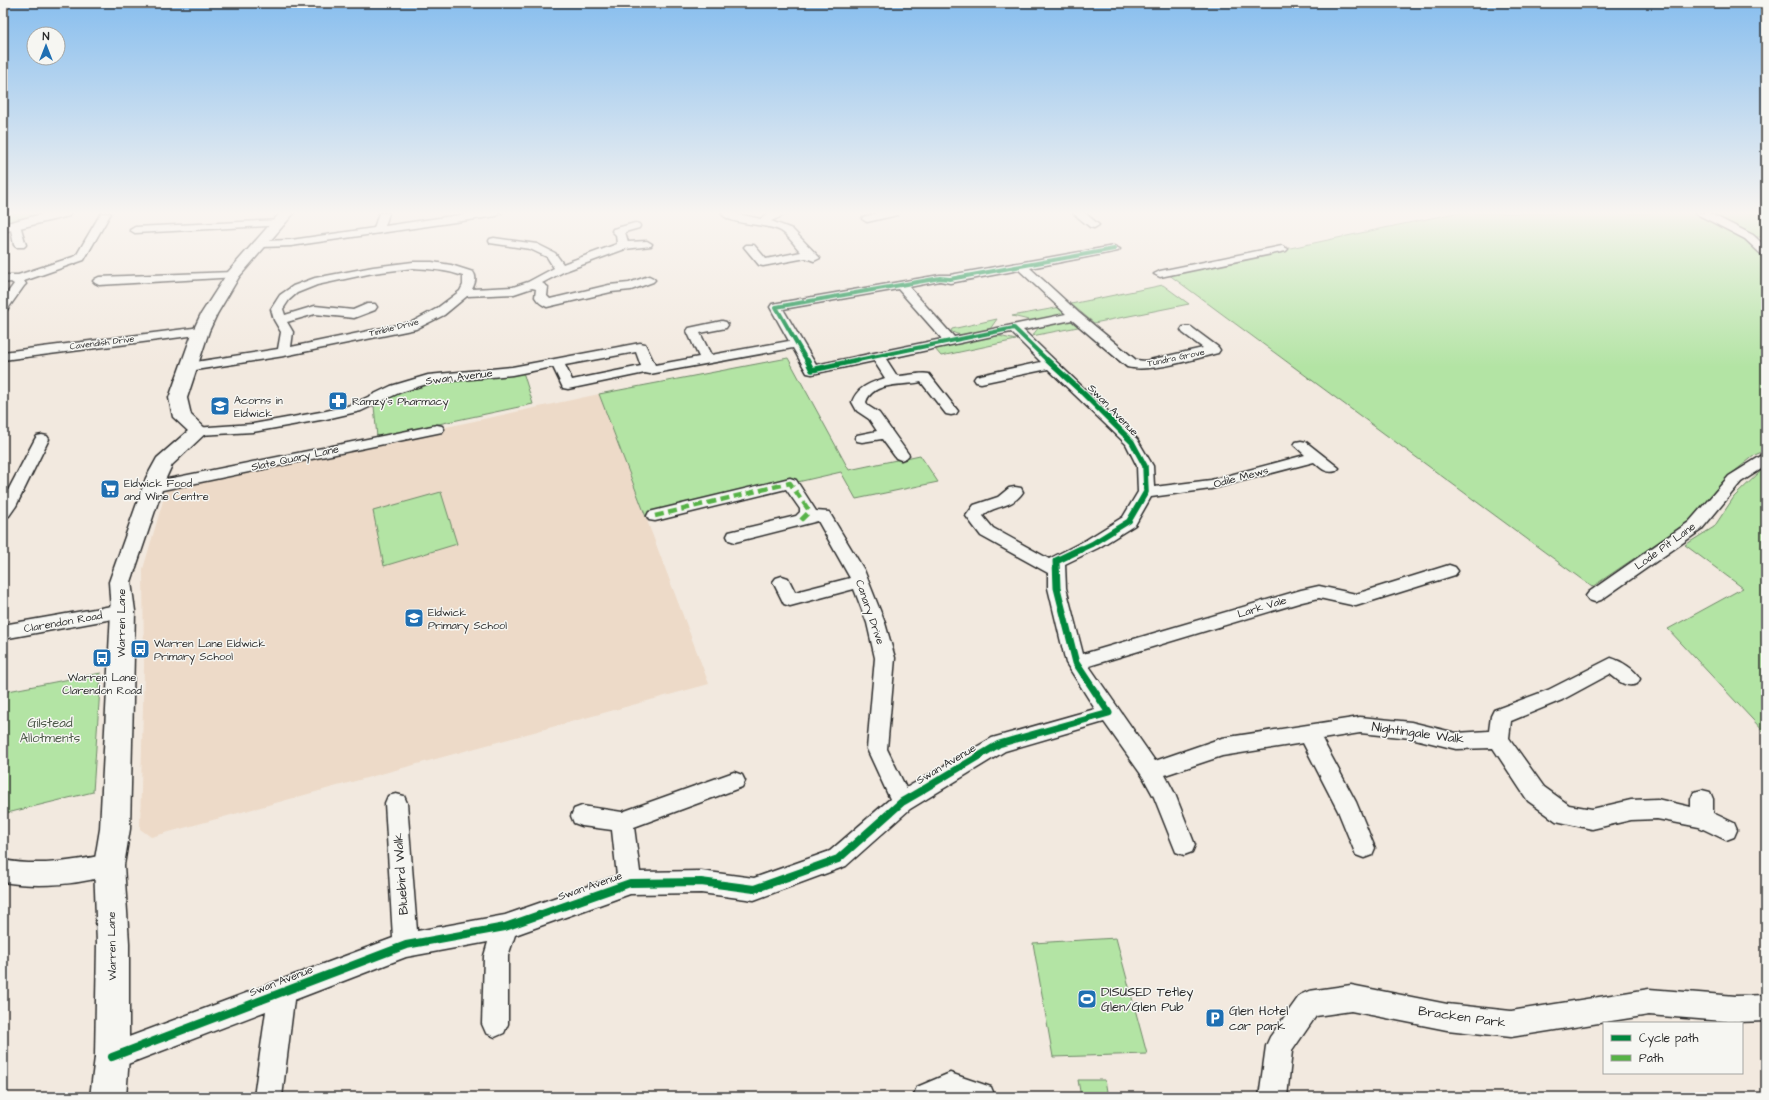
<svg xmlns="http://www.w3.org/2000/svg" width="1769" height="1100" font-family="'Architects Daughter',sans-serif">
  <style>
    .built { fill: #eddac8 }
    .green { fill: #b3e4a4; stroke: #6f8868 }
    .lines { fill: none; stroke-linecap: round; stroke-linejoin: round }
    .stream { stroke: #6c8da5; stroke-width: 3 }
    .street-casing { stroke: #2b2b2b; stroke-width: 3 }
    .secondary-casing { stroke: #2b2b2b; stroke-width: 3 }
    .street { fill: #f6f6f2; fill-rule: evenodd }
    .secondary { fill: #f6f6f2; fill-rule: evenodd }
    .quiet { stroke: #56b246; stroke-width: 4.5; stroke-dasharray: 9 4.5; stroke-linecap: butt }
    .cycleway-far3-casing { stroke: #f6f6f2; stroke-width: 5.5 }
    .cycleway-far2-casing { stroke: #f6f6f2; stroke-width: 8 }
    .cycleway-far1-casing { stroke: #f6f6f2; stroke-width: 10 }
    .cycleway-casing { stroke: #f6f6f2; stroke-width: 11 }
    .cycleway-far3 { stroke: #00873e; stroke-width: 4 }
    .cycleway-far2 { stroke: #00873e; stroke-width: 5.5 }
    .cycleway-far1 { stroke: #00873e; stroke-width: 7 }
    .cycleway { stroke: #00873e; stroke-width: 8 }
    .labels { text-anchor: middle; dominant-baseline: central; stroke-width: 3; stroke-linejoin: round; paint-order: stroke }
    .far-street-label { font-size: 9px; fill: #2b2b2b; stroke: #f6f6f2 }
    .street-label { font-size: 11px; fill: #2b2b2b; stroke: #f6f6f2 }
    .poi-label { font-size: 11px; fill: #2b2b2b; stroke: #f6f6f2; text-anchor: start }
    .near-park-label { font-size: 13px; fill: #4d5949; stroke: #f6f6f2 }
    .near-street-label { font-size: 13px; fill: #2b2b2b; stroke: #f6f6f2 }
    .near-poi-label { font-size: 13px; fill: #2b2b2b; stroke: #f6f6f2; text-anchor: start }
  </style>
  <rect width="100%" height="100%" fill="#f2e9df"/>
  <filter id="ink" filterUnits="userSpaceOnUse"><feTurbulence type="fractalNoise" baseFrequency=".025" numOctaves="2"/><feDisplacementMap in="SourceGraphic" scale="8" xChannelSelector="R" yChannelSelector="G"/><feConvolveMatrix kernelMatrix="1 2 1 2 8 2 1 2 1" color-interpolation-filters="sRGB"/></filter>
  <g filter="url(#ink)">
    <polygon class="built" points="599,394 709,684 151,837 140,829 144,666 143,569 168,484 437,429"/>
    <g class="green">
      <polygon points="3,213 57,213 3,226"/>
      <polygon points="1455,213 1692,213 1715,223 1746,238 1766,259 1766,450 1755,455 1725,479 1689,521 1592,587 1168,274"/>
      <polygon points="1702,213 1766,213 1766,237 1752,237"/>
      <polygon points="1163,285 1189,304 1094,323 1071,304"/>
      <polygon points="1061,307 1065,312 1062,315 1033,321 1012,316"/>
      <path d="M 997,319 L 990,329 C 979,332 961,339 951,331 L 952,329 Z"/>
      <polygon points="1071,320 1079,322 1083,326 1032,336 1039,327"/>
      <polygon points="995,335 1016,340 941,356 935,349"/>
      <polygon points="788,358 849,470 920,455 938,482 856,499 841,472 646,517 599,394"/>
      <polygon points="523,372 533,404 377,437 374,406 395,395 419,386 453,380 484,379"/>
      <polygon points="1766,466 1766,734 1668,629 1743,588 1685,545 1714,527 1734,497"/>
      <polygon points="441,492 457,544 384,566 373,511"/>
      <polygon points="101,673 93,792 3,814 3,692"/>
      <polygon points="1116,938 1147,1054 1053,1057 1033,943"/>
      <polygon points="1078,1080 1105,1080 1108,1097 1081,1097"/>
    </g>
    <g class="lines">
      <polyline class="stream" points="1763,213 1766,214"/>
      <g class="street-casing">
        <g id="street">
          <polygon points="101,213 111,213 84,260 24,281 26,284 24,286 7,310 3,311 3,299 14,284 11,282 3,283 3,275 18,275 76,256"/>
          <polygon points="379,213 389,213 385,226 472,213 501,213 496,216 291,246 261,247 256,244 261,241 291,240 374,228"/>
          <path d="M 721,213 L 733,213 L 761,219 L 768,213 L 789,213 L 771,221 L 792,229 L 820,258 L 814,261 L 806,258 L 763,266 L 759,265 L 744,247 L 746,245 L 754,245 L 766,259 L 801,252 C 794,245 789,236 781,231 C 765,222 732,227 721,213 Z"/>
          <polygon points="878,213 898,213 897,215 867,222 862,219 863,217"/>
          <polygon points="1073,213 1085,213 1099,225 1094,228 1090,227"/>
          <polygon points="1695,213 1709,213 1753,235 1766,247 1766,256 1762,255 1745,239"/>
          <polygon points="280,220 284,221 285,223 284,225 135,233 130,230 135,227"/>
          <polygon points="15,222 20,225 26,245 24,247 16,247 14,245 10,225"/>
          <path d="M 635,223 L 639,224 L 640,226 L 639,228 L 625,232 L 628,242 L 647,241 L 652,244 L 651,246 L 625,249 L 565,271 L 542,283 L 548,287 L 547,296 L 550,299 L 609,285 L 629,283 L 649,276 L 653,278 L 655,280 L 653,282 L 631,290 L 611,292 L 547,307 C 542,305 538,302 535,297 L 536,289 L 532,288 L 514,294 L 467,296 L 444,315 L 416,329 L 284,356 L 189,371 L 184,370 L 182,367 L 184,364 L 189,363 L 278,349 L 281,332 L 274,320 L 271,309 L 280,295 L 293,286 L 315,278 L 373,267 L 413,262 L 432,262 L 451,265 L 473,272 C 477,277 475,284 472,289 L 513,287 L 528,282 L 554,268 L 547,257 L 530,249 L 490,243 L 489,241 L 490,239 L 494,238 L 537,244 L 555,253 L 563,264 L 617,244 L 616,235 L 612,231 L 613,229 ZM 413,268 C 430,269 446,270 463,276 L 463,285 L 460,291 L 436,309 L 412,322 L 291,347 L 293,332 L 287,322 L 315,314 L 354,318 L 375,310 L 377,307 L 375,304 L 367,304 L 353,310 L 315,306 L 285,315 L 283,309 L 289,300 L 297,293 L 317,285 L 373,273 Z"/>
          <path d="M 1114,246 L 1120,249 L 1118,251 L 1030,268 L 1079,313 L 1136,360 L 1145,361 L 1203,348 L 1183,333 L 1181,330 L 1183,327 L 1191,327 L 1218,347 L 1220,350 L 1218,353 C 1194,359 1150,373 1127,367 L 1072,320 L 1023,330 L 1137,439 L 1153,466 L 1154,487 L 1211,480 L 1305,455 L 1294,445 L 1296,442 L 1301,441 L 1306,442 L 1339,468 L 1336,471 C 1326,474 1321,468 1314,462 L 1211,489 L 1151,497 L 1135,525 L 1098,548 L 1065,564 L 1066,588 L 1083,654 L 1301,590 L 1319,586 L 1356,594 L 1449,565 L 1455,567 L 1458,571 L 1455,575 L 1356,606 L 1319,598 L 1302,602 L 1089,666 L 1155,761 L 1222,738 L 1360,717 L 1411,722 L 1456,733 L 1489,731 L 1491,716 L 1494,710 L 1548,690 L 1611,658 C 1621,661 1635,669 1640,679 L 1637,684 C 1625,688 1619,681 1610,674 L 1562,700 L 1511,721 L 1509,738 L 1544,787 L 1569,805 L 1592,809 L 1631,800 L 1657,799 L 1691,807 L 1691,799 L 1694,792 L 1702,790 L 1710,792 L 1713,799 L 1713,813 L 1734,823 L 1737,830 L 1734,837 L 1726,840 L 1699,827 L 1657,819 L 1631,820 L 1592,829 L 1556,821 L 1528,801 L 1493,748 L 1456,749 L 1411,738 L 1360,733 L 1322,739 L 1356,802 L 1375,848 L 1372,855 L 1364,858 L 1356,855 L 1338,811 L 1303,743 L 1222,756 L 1165,775 L 1175,794 L 1195,845 L 1192,852 L 1184,855 L 1176,852 L 1154,797 L 1143,777 L 1104,722 L 1005,751 L 910,809 L 846,866 L 754,900 L 701,893 L 630,894 L 515,935 L 508,956 L 508,1024 L 504,1033 L 495,1037 L 486,1033 L 482,1024 L 484,956 L 488,942 L 406,957 L 294,1000 L 282,1097 L 254,1097 L 266,1011 L 112,1070 L 102,1067 L 99,1057 L 102,1047 L 393,938 L 385,803 L 388,796 L 396,794 L 404,796 L 407,803 L 417,931 L 505,915 L 617,876 L 612,830 L 582,826 L 574,823 L 571,816 L 574,809 L 582,806 L 622,812 L 734,772 L 742,775 L 745,781 L 742,787 L 634,827 L 640,872 L 701,871 L 754,878 L 830,851 L 890,799 L 867,749 L 875,658 L 867,623 L 854,589 L 790,606 L 784,604 L 773,582 L 776,578 L 782,576 L 788,578 L 795,592 L 850,578 L 818,521 L 735,542 L 729,540 L 727,536 L 729,532 L 796,516 L 800,512 L 800,509 L 786,489 L 655,521 L 649,520 L 647,516 L 649,512 L 790,478 L 796,480 L 816,511 L 829,512 L 864,570 L 885,623 L 895,658 L 887,749 L 906,788 L 992,738 L 1095,709 L 1066,663 L 1048,588 L 1048,573 L 981,536 L 966,516 L 974,505 L 998,497 L 1009,488 L 1015,487 L 1021,488 L 1023,492 C 1012,509 992,505 983,516 L 993,528 L 1049,559 L 1086,540 L 1123,517 L 1138,492 L 1137,466 L 1126,444 L 1048,369 L 981,383 L 976,382 L 974,379 L 976,376 L 1041,362 L 1011,332 L 886,359 L 897,376 C 906,376 922,372 929,374 L 958,411 L 956,414 L 951,415 L 946,414 L 921,382 C 904,386 873,381 866,402 L 868,406 L 879,413 L 909,455 L 906,458 L 901,460 L 896,458 L 882,439 L 862,442 L 857,441 L 855,438 L 857,435 L 877,431 L 869,419 L 857,411 L 852,402 C 858,386 871,383 885,378 L 874,361 L 812,374 L 807,373 L 793,348 L 650,374 L 645,373 L 568,389 L 563,388 L 553,367 L 512,375 L 430,383 L 401,392 L 361,411 L 326,419 L 253,432 L 199,435 L 194,434 L 192,431 L 194,428 L 253,424 L 326,411 L 351,405 L 391,386 L 428,375 L 512,367 L 640,343 L 645,344 L 655,365 L 699,357 L 687,331 L 689,328 L 722,321 L 726,322 L 728,325 L 726,328 L 700,333 L 711,355 L 789,341 L 770,307 L 772,304 L 940,275 L 950,275 ZM 1019,270 L 1066,314 L 954,337 L 909,287 L 940,281 L 950,283 ZM 898,289 L 942,339 L 816,365 L 783,309 ZM 636,352 L 641,366 L 572,380 L 565,365 Z"/>
          <polygon points="1282,246 1288,249 1286,251 1160,277 1154,274 1160,271"/>
          <polygon points="233,272 237,273 239,275 237,277 99,285 95,283 93,281 95,279 99,277"/>
          <polygon points="201,327 205,328 207,331 205,334 3,360 3,352"/>
          <polygon points="437,425 442,426 444,429 442,432 153,492 147,490 145,487 147,484 153,482"/>
          <polygon points="42,435 47,436 49,439 16,506 9,516 3,517 3,500 35,439 37,436"/>
          <polygon points="1766,454 1766,466 1741,482 1701,530 1601,600 1595,602 1589,600 1586,596 1589,592 1689,522 1729,476 1761,456"/>
          <polygon points="123,604 129,606 132,611 129,616 3,639 3,625"/>
          <path d="M 109,854 L 117,858 L 121,865 L 117,872 C 84,885 37,888 3,882 L 3,860 C 39,867 74,861 109,854 Z"/>
          <polygon points="1351,985 1447,1004 1511,1011 1649,989 1736,996 1766,995 1766,1021 1736,1022 1649,1015 1511,1037 1447,1030 1351,1011 1316,1016 1292,1051 1287,1097 1259,1097 1266,1046 1270,1037 1300,995 1309,991"/>
          <polygon points="950,1073 991,1087 995,1097 913,1097 917,1087"/>
        </g>
      </g>
      <g class="secondary-casing">
        <g id="secondary">
          <polygon points="46,213 70,213 69,216 3,232 3,224"/>
          <polygon points="280,213 294,213 239,277 217,314 209,331 187,398 191,415 208,431 172,465 166,478 131,582 135,611 130,829 124,865 129,943 129,1057 126,1097 90,1097 95,1057 97,943 94,865 100,829 111,611 109,582 146,478 157,458 188,431 173,417 169,398 193,331 201,314 228,272"/>
        </g>
      </g>
      <use href="#street" class="street"/>
      <use href="#secondary" class="secondary"/>
      <polyline class="quiet" points="655,516 790,483 808,509 808,513 801,520"/>
      <g class="cycleway-far3-casing">
        <g id="cycleway-far3">
          <polyline points="807,361 776,307 940,278 950,279 1114,249"/>
          <polyline points="853,361 1014,328 1048,361"/>
        </g>
      </g>
      <g class="cycleway-far2-casing">
        <g id="cycleway-far2">
          <polyline points="807,360 812,370 858,360"/>
          <polyline points="1047,360 1084,394 1132,442 1145,466 1146,492 1129,521 1092,544 1079,550"/>
        </g>
      </g>
      <g class="cycleway-far1-casing">
        <polyline id="cycleway-far1" points="919,792 999,744 1109,713 1076,663 1057,588 1056,561 1081,549"/>
      </g>
      <g class="cycleway-casing">
        <polyline id="cycleway" points="112,1057 406,945 505,927 630,883 701,882 754,889 838,859 902,802 921,791"/>
      </g>
      <use href="#cycleway-far3" class="cycleway-far3"/>
      <use href="#cycleway-far2" class="cycleway-far2"/>
      <use href="#cycleway-far1" class="cycleway-far1"/>
      <use href="#cycleway" class="cycleway"/>
    </g>
  </g>
  <linearGradient id="sky" x2="0" y2="1"><stop stop-color="#88beee"/><stop offset="0.58" stop-color="#f9f5f1"/><stop offset="1" stop-color="#f9f5f1" stop-opacity="0"/></linearGradient>
  <rect width="1769" height="367" fill="url(#sky)"/>
  <defs>
    <g id="pharmacy-square" transform="scale(1)"><rect x="-9" y="-9" width="18" height="18" rx="4" fill="#1f6fb2" stroke="#f6f6f2"/><path d="M-2-6h4v4h4v4h-4v4h-4v-4h-4v-4h4Z" fill="#fff"/></g>
    <g id="school-square" transform="scale(1)"><rect x="-9" y="-9" width="18" height="18" rx="4" fill="#1f6fb2" stroke="#f6f6f2"/><path d="M0-5L7-2L0 1L-7-2ZM-4 1L0 2.5L4 1V4Q0 6-4 4Z" fill="#fff"/></g>
    <g id="supermarket-square" transform="scale(1)"><rect x="-9" y="-9" width="18" height="18" rx="4" fill="#1f6fb2" stroke="#f6f6f2"/><path d="M-6-5.5h2.5l.6 2H6L4.5 2H-2.5L-4.4-4H-6ZM-1.5 3.2a1.3 1.3 0 1 0 .1 0ZM3 3.2a1.3 1.3 0 1 0 .1 0Z" fill="#fff"/></g>
    <g id="bus-square" transform="scale(1)"><rect x="-9" y="-9" width="18" height="18" rx="4" fill="#1f6fb2" stroke="#f6f6f2"/><path d="M-5-6H5V4H4V6H2V4H-2V6H-4V4H-5ZM-3.5-4V0h7V-4ZM-3.5 1.2v1.5H-2V1.2ZM2 1.2v1.5H3.5V1.2Z" fill="#fff"/></g>
    <g id="stadium-square" transform="scale(1)"><rect x="-9" y="-9" width="18" height="18" rx="4" fill="#1f6fb2" stroke="#f6f6f2"/><path d="M0-5a6.5 5 0 1 0 0 10a6.5 5 0 1 0 0-10ZM-3.5-1.8h7v3.6h-7Z" fill="#fff"/></g>
    <g id="parking-square" transform="scale(1)"><rect x="-9" y="-9" width="18" height="18" rx="4" fill="#1f6fb2" stroke="#f6f6f2"/><path d="M-3.5-5.5H1a3.5 3.5 0 0 1 0 7H-1V5.5H-3.5ZM-1-3.4V-.6H.8a1.4 1.4 0 0 0 0-2.8Z" fill="#fff"/></g>
  </defs>
  <g fill-rule="evenodd">
    <use href="#pharmacy-square" x="338" y="401"/>
    <use href="#school-square" x="220" y="406"/>
    <use href="#supermarket-square" x="110" y="489"/>
    <use href="#school-square" x="414" y="618"/>
    <use href="#bus-square" x="140" y="649"/>
    <use href="#bus-square" x="102" y="658"/>
    <use href="#stadium-square" x="1087" y="999"/>
    <use href="#parking-square" x="1215" y="1018"/>
  </g>
  <g class="labels">
    <g class="far-street-label">
      <text transform="translate(394 328) rotate(-14)">Timble Drive</text>
      <text transform="translate(102 343) rotate(-7)">Cavendish Drive</text>
      <text transform="translate(1176 358) rotate(-12)">Tundra Grove</text>
    </g>
    <g class="street-label">
      <text transform="translate(459 377) rotate(-7)">Swan Avenue</text>
      <text transform="translate(1113 410) rotate(46)">Swan Avenue</text>
      <text transform="translate(295 458) rotate(-12)">Slate Quary Lane</text>
      <text transform="translate(1241 477) rotate(-15)">Odile Mews</text>
      <text transform="translate(1665 546) rotate(-36)">Lode Pit Lane</text>
      <text transform="translate(1262 607) rotate(-17)">Lark Vale</text>
      <text transform="translate(870 612) rotate(71)">Canary Drive</text>
      <text transform="translate(63 622) rotate(-10)">Clarendon Road</text>
      <text transform="translate(121 623) rotate(-90)">Warren Lane</text>
      <text transform="translate(946 764) rotate(-31)">Swan Avenue</text>
      <text transform="translate(590 886) rotate(-19)">Swan Avenue</text>
      <text transform="translate(112 946) rotate(-91)">Warren Lane</text>
      <text transform="translate(281 981) rotate(-21)">Swan Avenue</text>
    </g>
    <g class="poi-label">
      <text x="234" y="400">Acorns in<tspan x="234" dy="13">Eldwick</tspan></text>
      <text x="352" y="401">Ramzy's Pharmacy</text>
      <text x="124" y="483">Eldwick Food<tspan x="124" dy="13">and Wine Centre</tspan></text>
      <text x="428" y="612">Eldwick<tspan x="428" dy="13">Primary School</tspan></text>
      <text x="154" y="643">Warren Lane Eldwick<tspan x="154" dy="13">Primary School</tspan></text>
      <text x="102" y="677" text-anchor="middle">Warren Lane<tspan x="102" dy="13">Clarendon Road</tspan></text>
    </g>
    <g class="near-park-label">
      <text x="50" y="723">Gilstead<tspan x="50" dy="15">Allotments</tspan></text>
    </g>
    <g class="near-street-label">
      <text transform="translate(1418 733) rotate(8)">Nightingale Walk</text>
      <text transform="translate(401 874) rotate(-94)">Bluebird Walk</text>
      <text transform="translate(1462 1017) rotate(8)">Bracken Park</text>
    </g>
    <g class="near-poi-label">
      <text x="1101" y="992">DISUSED Tetley<tspan x="1101" dy="15">Glen/Glen Pub</tspan></text>
      <text x="1229" y="1011">Glen Hotel<tspan x="1229" dy="15">car park</tspan></text>
    </g>
  </g>
  <rect width="1769" height="1100" fill="none" stroke="#f6f6f2" stroke-width="16"/>
  <rect x="8" y="8" width="1753" height="1084" fill="none" stroke="#2b2b2b" stroke-width="1.5" filter="url(#ink)"/>
  <rect x="1603" y="1022" width="140" height="52" fill="#f6f6f2" stroke="#a5a5a2"/>
  <rect x="1611" y="1035" width="20" height="6" fill="#00873e" stroke="#a5a5a2"/>
  <text x="1639" y="1042" font-size="12" fill="#2b2b2b">Cycle path</text>
  <rect x="1611" y="1055" width="20" height="6" fill="#56b246" stroke="#a5a5a2"/>
  <text x="1639" y="1062" font-size="12" fill="#2b2b2b">Path</text>
  <g transform="translate(46 46)"><circle r="19" fill="#f6f6f2" stroke="#a5a5a2"/>
  <path d="M0-3L7 15L0 10L-7 15Z" fill="#1f6fb2"/>
  <text y="-6" font-size="11" font-weight="bold" text-anchor="middle" fill="#2b2b2b">N</text>
  </g>
</svg>
